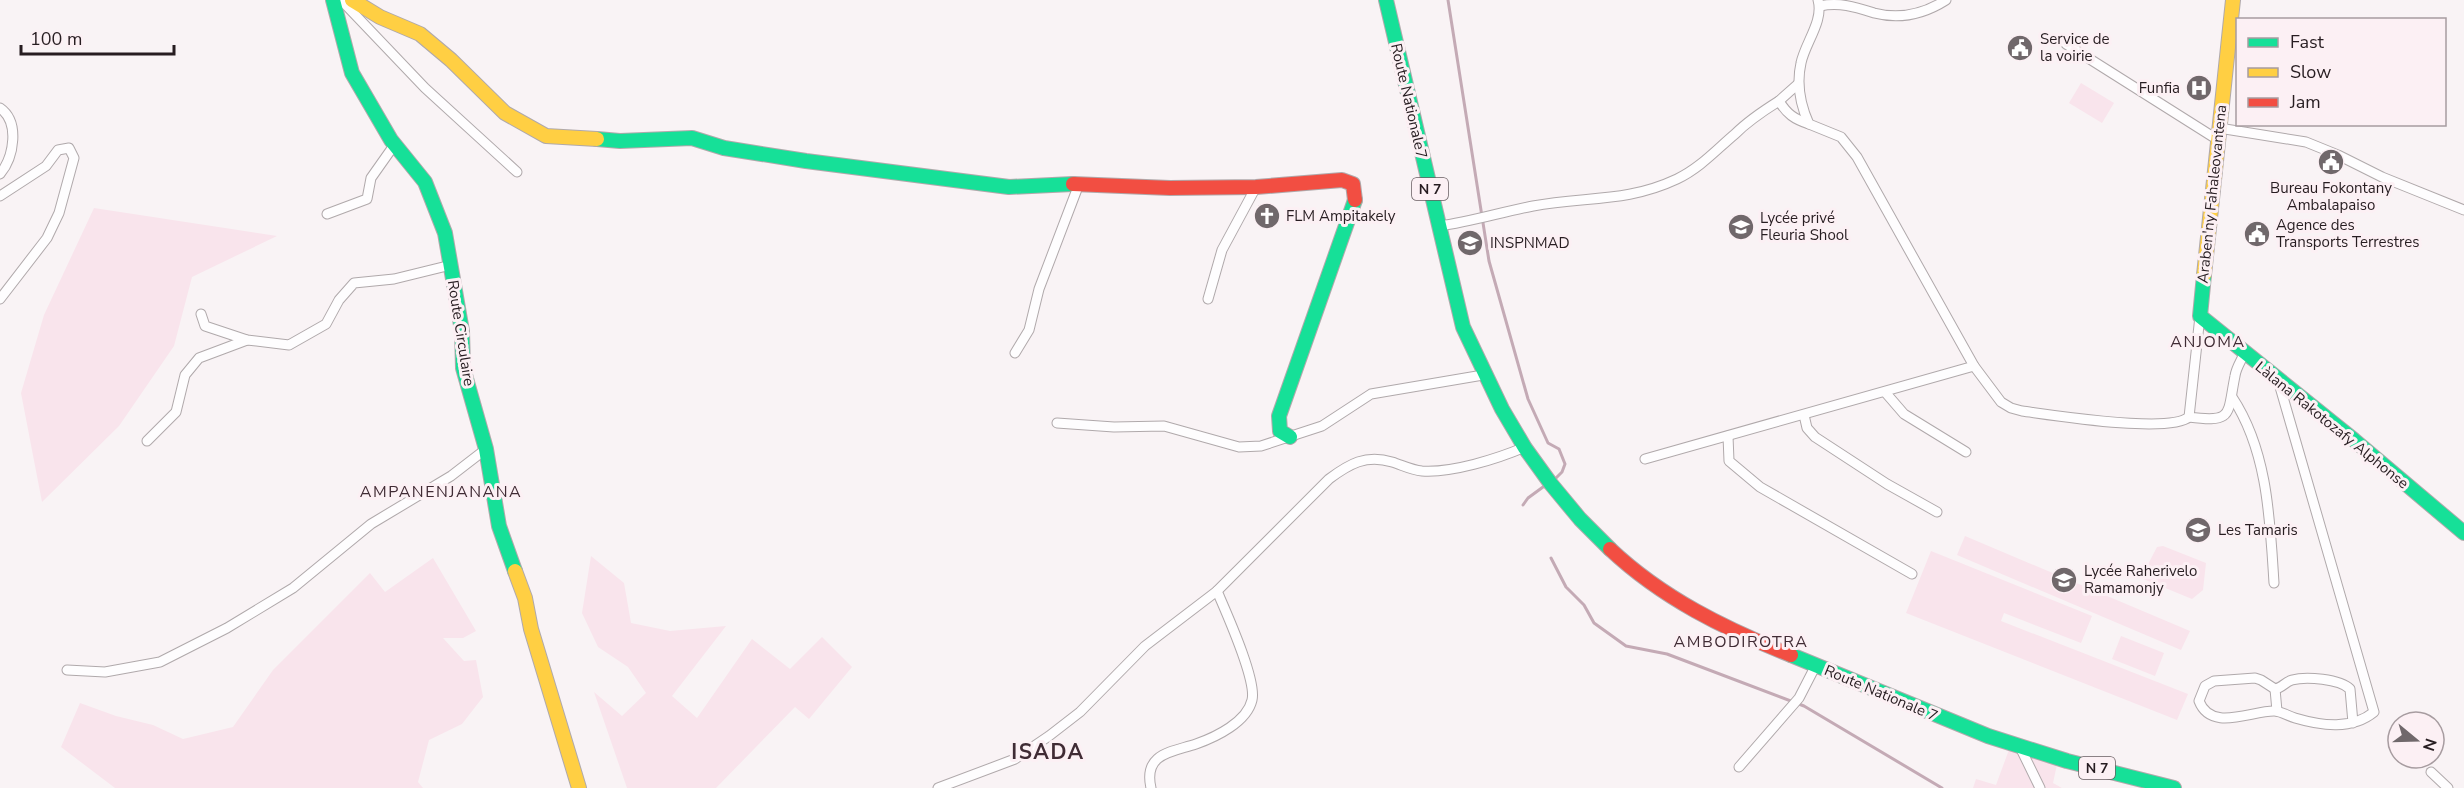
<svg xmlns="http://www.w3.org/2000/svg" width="2464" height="788" font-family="'Nunito Sans',sans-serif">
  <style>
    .green { fill: #f9e4ec }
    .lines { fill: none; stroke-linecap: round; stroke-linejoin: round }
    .stream { stroke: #c4aab5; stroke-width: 3 }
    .street-casing { stroke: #b0a9ab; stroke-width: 11 }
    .fast-casing { stroke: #b0a9ab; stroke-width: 16 }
    .slow-casing { stroke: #b0a9ab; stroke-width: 16 }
    .jam-casing { stroke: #b0a9ab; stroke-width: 16 }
    .street { stroke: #fefdfe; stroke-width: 9 }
    .fast { stroke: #16e098; stroke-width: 14 }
    .slow { stroke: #ffcf43; stroke-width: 14 }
    .jam { stroke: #f24e42; stroke-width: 14 }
    .labels { text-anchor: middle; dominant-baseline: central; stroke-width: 6; stroke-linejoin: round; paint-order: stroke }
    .shield { fill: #fcf0f4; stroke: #675c60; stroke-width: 1.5 }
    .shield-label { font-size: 14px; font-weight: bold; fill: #271d21 }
    .poi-label { font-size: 15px; fill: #271d21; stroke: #fcf0f4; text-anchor: start }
    .street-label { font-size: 15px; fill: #271d21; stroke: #fcf0f4 }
    .neighbourhood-label { font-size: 16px; letter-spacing: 1.5px; fill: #402b34; stroke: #fcf0f4 }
    .district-label { font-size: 21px; font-weight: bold; letter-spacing: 1.5px; fill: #402b34; stroke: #fcf0f4 }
  </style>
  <rect width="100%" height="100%" fill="#f9f3f5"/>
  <g class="green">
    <polygon points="2081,83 2114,103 2102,123 2069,103"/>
    <polygon points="94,208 277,236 192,277 174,346 119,426 42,502 21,393 44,315"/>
    <polygon points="1965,536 2190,631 2181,650 1957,555"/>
    <polygon points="2163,546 2206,563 2203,590 2192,599 2141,578 2157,547"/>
    <polygon points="1931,551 2092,616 2081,643 2004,613 2001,621 2188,694 2177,720 1906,613"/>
    <polygon points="591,556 624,583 631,623 670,631 726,626 672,696 697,718 752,639 790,669 822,637 852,667 809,719 795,707 716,788 627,788 594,692 622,716 646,693 628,667 598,647 582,613"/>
    <polygon points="433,558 476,631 463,638 443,638 464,661 476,660 483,697 462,724 429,740 418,782 423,788 115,788 61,747 80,703 116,716 153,725 183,739 233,727 273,670 370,573 385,592"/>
    <polygon points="2121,636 2164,653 2155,676 2112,659"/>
    <polygon points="2010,747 2058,760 2053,783 2062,788 1973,788 1976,779 1996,785"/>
  </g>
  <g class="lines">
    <g class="stream">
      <polyline points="1448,0 1489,261 1528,399 1548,443 1559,449 1565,464 1562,472 1556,478"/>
      <polyline points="1523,505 1528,498 1543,487"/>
      <polyline points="1551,558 1566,587 1584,605 1594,623 1626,646 1667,654 1804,706 1942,788"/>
    </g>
    <g class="street-casing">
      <g id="street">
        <polyline points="341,0 425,88 517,172"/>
        <path d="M 1818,0 C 1824,21 1805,43 1801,63 C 1796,85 1800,104 1809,124 L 1841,137 L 1857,157 L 1974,366 L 2001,402 L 2011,408 L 2022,411 C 2052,415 2169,434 2189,417"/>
        <path d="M 1820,6 C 1840,2 1855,7 1874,13 C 1901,20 1924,14 1946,0"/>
        <polyline points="2066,44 2218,140"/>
        <polyline points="1779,101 1798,84"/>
        <path d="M 0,108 C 20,122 14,157 0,174"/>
        <polyline points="2219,128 2306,142 2338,155 2382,177 2464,210"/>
        <polyline points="0,196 46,166 58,150 69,148 74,158 59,213 47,238 0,299"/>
        <polyline points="327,214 367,199 371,178 395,144"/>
        <path d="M 1439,226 C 1471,222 1501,212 1533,206 C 1585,196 1626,203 1677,179 C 1700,168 1716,150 1735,134 C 1748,121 1763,111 1779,101 C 1787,114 1794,119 1809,124"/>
        <polyline points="1208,299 1222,250 1256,187"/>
        <polyline points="201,314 205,326 247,340 289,345 326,324 339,300 354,283 394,279 451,265"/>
        <path d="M 2200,316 L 2189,417 C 2234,423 2227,415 2235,376 C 2236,368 2241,361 2244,354"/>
        <polyline points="1015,353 1029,330 1039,289 1079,184"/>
        <path d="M 2278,380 L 2374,712 C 2352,730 2322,726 2295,718 C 2288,716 2281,711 2274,711 C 2250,711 2211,732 2199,701 L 2205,686 L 2214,681 L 2255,678 L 2261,680 L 2275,689 C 2282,688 2285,682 2292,680 C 2306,676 2340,679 2350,689 L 2353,723"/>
        <polyline points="1885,392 1904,414 1966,452"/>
        <path d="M 2232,397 C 2268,451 2270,521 2274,583"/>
        <polyline points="1804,415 1807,428 1815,437 1887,484 1937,512"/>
        <polyline points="1057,423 1114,427 1164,426 1239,447 1261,446 1322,426 1371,394 1483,375"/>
        <polyline points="1728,436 1729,461 1760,487 1912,574"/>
        <polyline points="147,441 176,412 185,375 199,358 247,340"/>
        <polyline points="1645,459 1974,366"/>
        <polyline points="67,670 105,672 160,662 227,628 293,588 371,524 451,476 486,449"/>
        <polyline points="2275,689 2277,711"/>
        <polyline points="2020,747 2040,788"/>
        <polyline points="1739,767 1799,698 1816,665"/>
        <polyline points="2431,772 2448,788"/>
        <path d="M 938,788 L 1015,759 L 1049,736 L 1080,712 L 1145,646 L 1217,591 L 1329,479 C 1349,464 1366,454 1392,462 C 1402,465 1411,470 1422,471 C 1452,473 1497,459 1525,447"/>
        <path d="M 1151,788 C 1143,753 1172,752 1196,744 C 1216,737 1247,722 1252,700 C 1257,680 1226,612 1217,591"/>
      </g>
    </g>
    <g class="fast-casing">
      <g id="fast">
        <polyline points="333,0 352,73 391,140 425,182 445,233 462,331 463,368 486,449 499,526 515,571"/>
        <polyline points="1386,0 1463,327 1502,409 1525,448 1551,484 1580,519 1610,549"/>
        <polyline points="597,139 620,141 692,138 724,148 806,161 1009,187 1073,184"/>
        <polyline points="2204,275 2200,316 2354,440 2464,533"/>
        <polyline points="1290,437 1280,431 1279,416 1355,200"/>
        <polyline points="1791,655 1988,736 2067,761 2174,788"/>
      </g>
    </g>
    <g class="slow-casing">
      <g id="slow">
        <polyline points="352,0 380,17 420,34 451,60 505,113 546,136 597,139"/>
        <polyline points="2204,275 2233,0"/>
        <polyline points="515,571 525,598 531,629 579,788"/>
      </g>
    </g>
    <g class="jam-casing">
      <g id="jam">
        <polyline points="1073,184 1170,188 1256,187 1342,180 1353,184 1355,200"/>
        <path d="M 1610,549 C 1662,598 1725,629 1791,655"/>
      </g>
    </g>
    <use href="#street" class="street"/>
    <use href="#fast" class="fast"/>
    <use href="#slow" class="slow"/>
    <use href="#jam" class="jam"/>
  </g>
  <defs>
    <g id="civic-disc" transform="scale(1.35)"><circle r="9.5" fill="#70686b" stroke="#fcf0f4"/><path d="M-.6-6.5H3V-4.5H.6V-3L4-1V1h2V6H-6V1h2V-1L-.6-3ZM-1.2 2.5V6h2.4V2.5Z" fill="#fff"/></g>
    <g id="hospital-disc" transform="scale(1.35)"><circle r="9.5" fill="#70686b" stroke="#fcf0f4"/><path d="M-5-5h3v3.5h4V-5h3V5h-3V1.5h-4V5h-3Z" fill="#fff"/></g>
    <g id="church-disc" transform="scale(1.35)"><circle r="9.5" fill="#70686b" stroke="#fcf0f4"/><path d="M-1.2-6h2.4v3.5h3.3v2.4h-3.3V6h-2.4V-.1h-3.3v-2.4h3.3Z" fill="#fff"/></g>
    <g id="school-disc" transform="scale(1.35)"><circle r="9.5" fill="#70686b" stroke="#fcf0f4"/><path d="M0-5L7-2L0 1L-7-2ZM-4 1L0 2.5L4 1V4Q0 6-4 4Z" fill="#fff"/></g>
    <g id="university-disc" transform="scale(1.35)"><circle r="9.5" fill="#70686b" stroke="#fcf0f4"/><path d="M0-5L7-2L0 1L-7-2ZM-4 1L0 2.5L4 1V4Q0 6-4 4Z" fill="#fff"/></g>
  </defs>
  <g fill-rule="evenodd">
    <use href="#civic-disc" x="2020" y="48"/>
    <use href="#hospital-disc" x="2199" y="88"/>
    <use href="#civic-disc" x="2331" y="162"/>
    <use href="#church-disc" x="1267" y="216"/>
    <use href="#school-disc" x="1741" y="227"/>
    <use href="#civic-disc" x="2257" y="234"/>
    <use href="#university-disc" x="1470" y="243"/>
    <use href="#school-disc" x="2198" y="530"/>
    <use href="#school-disc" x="2064" y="580"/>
  </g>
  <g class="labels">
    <g class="shield">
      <rect x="1412" y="178" width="36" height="22" rx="4.5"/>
      <rect x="2079" y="757" width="36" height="22" rx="4.5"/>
    </g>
    <g class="shield-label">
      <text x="1430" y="189">N 7</text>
      <text x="2097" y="768">N 7</text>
    </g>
    <g class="poi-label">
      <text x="2040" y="39">Service de<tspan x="2040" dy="17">la voirie</tspan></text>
      <text x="2180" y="88" text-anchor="end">Funfia</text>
      <text x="2331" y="188" text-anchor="middle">Bureau Fokontany<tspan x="2331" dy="17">Ambalapaiso</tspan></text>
      <text x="1286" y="216">FLM Ampitakely</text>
      <text x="1760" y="218">Lycée privé<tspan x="1760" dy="17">Fleuria Shool</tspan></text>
      <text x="2276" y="225">Agence des<tspan x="2276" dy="17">Transports Terrestres</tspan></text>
      <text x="1490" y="243">INSPNMAD</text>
      <text x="2218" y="530">Les Tamaris</text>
      <text x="2084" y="571">Lycée Raherivelo<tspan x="2084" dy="17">Ramamonjy</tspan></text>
    </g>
    <g class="street-label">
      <text transform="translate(1409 101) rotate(77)">Route Nationale7</text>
      <text transform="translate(2212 194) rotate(-84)">Araben'ny Fahaleovantena</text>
      <text transform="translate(461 333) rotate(81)">Route Circulaire</text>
      <text transform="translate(2332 425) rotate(39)">Làlana Rakotozafy Alphonse</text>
      <text transform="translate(1881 693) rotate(23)">Route Nationale 7</text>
    </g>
    <g class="neighbourhood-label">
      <text x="2208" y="342">ANJOMA</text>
      <text x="441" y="492">AMPANENJANANA</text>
      <text x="1741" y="642">AMBODIROTRA</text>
    </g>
    <g class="district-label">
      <text x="1048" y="752">ISADA</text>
    </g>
  </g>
  <rect x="2236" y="18" width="210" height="108" fill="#fcf0f4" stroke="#a79ca0" stroke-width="1.5"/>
  <rect x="2248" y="38" width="30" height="9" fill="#16e098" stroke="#a79ca0" stroke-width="1.5"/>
  <text x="2290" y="48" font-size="18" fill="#271d21">Fast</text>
  <rect x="2248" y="68" width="30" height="9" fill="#ffcf43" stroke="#a79ca0" stroke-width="1.5"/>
  <text x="2290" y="78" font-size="18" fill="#271d21">Slow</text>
  <rect x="2248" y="98" width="30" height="9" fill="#f24e42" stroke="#a79ca0" stroke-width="1.5"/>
  <text x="2290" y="108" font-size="18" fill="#271d21">Jam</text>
  <g transform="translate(2416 740) rotate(109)"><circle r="28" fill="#fcf0f4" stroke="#a79ca0" stroke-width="1.5"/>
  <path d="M0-4.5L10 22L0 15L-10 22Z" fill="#70686b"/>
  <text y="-9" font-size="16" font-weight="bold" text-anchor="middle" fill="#271d21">N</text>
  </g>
  <path d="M21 45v9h153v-9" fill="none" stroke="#271d21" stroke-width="3"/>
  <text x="30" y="45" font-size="18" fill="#271d21" stroke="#fcf0f4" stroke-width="4.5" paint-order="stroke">100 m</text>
</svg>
